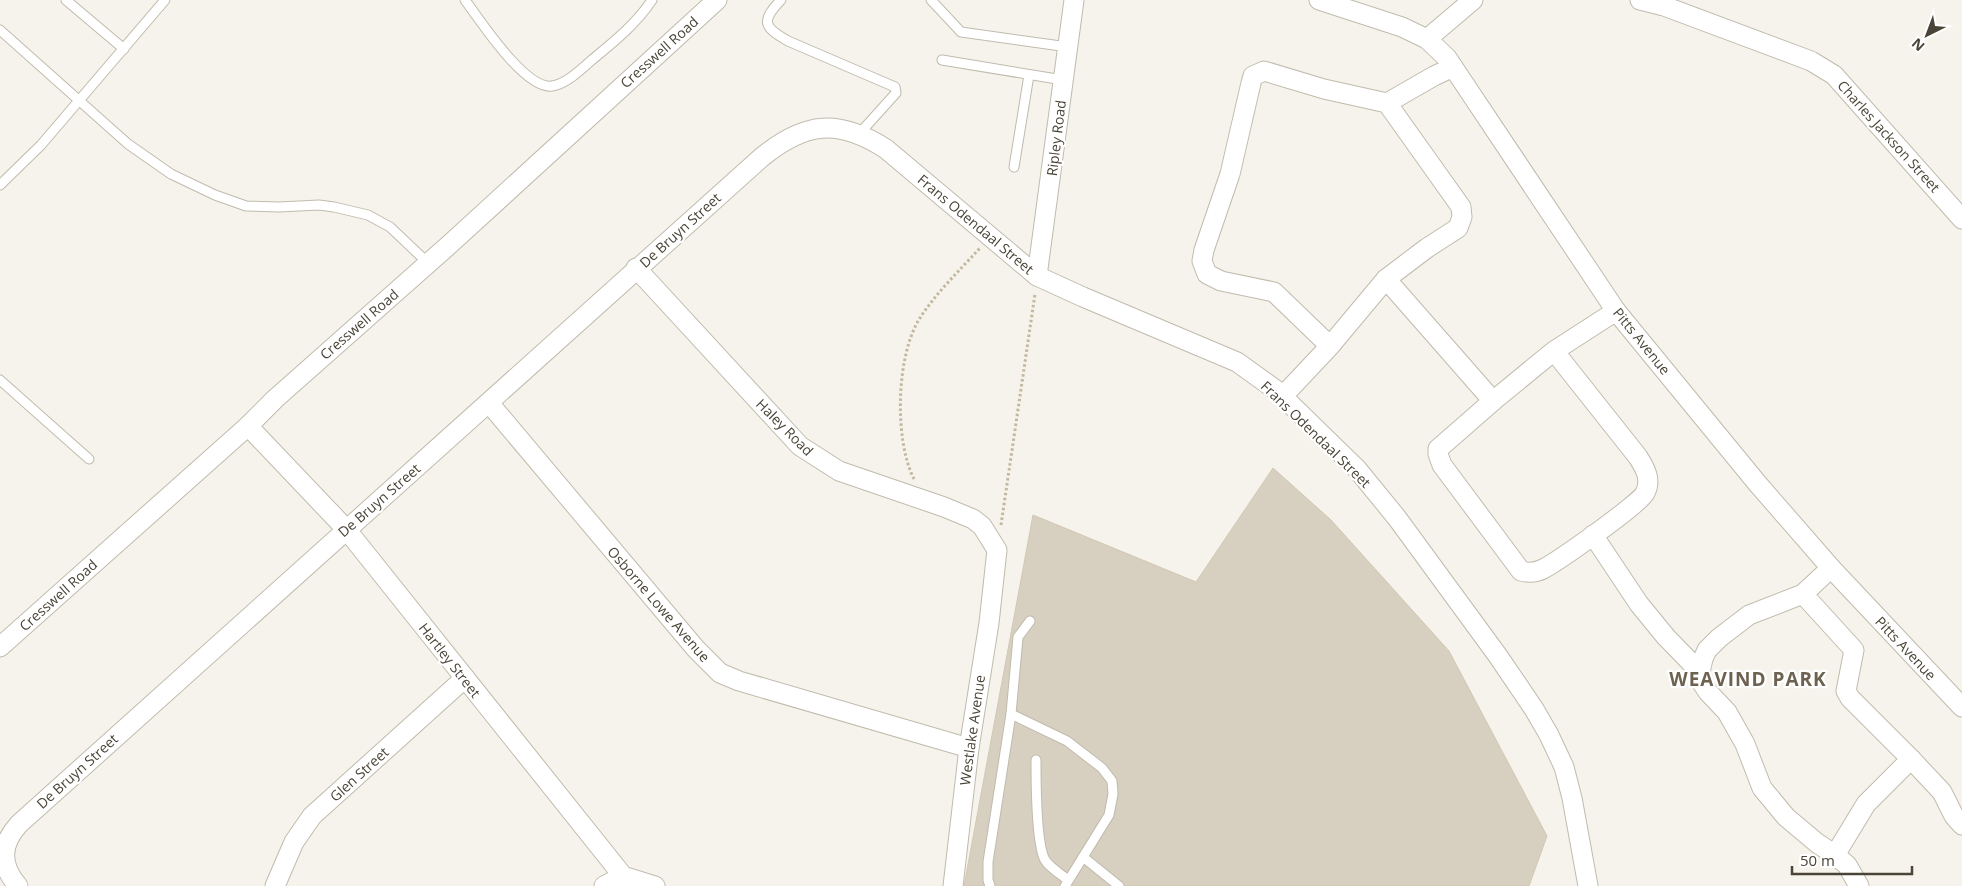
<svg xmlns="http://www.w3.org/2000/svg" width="1962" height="886" font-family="'Open Sans',sans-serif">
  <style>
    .building { fill: #d7cfc0; stroke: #d2c7b3 }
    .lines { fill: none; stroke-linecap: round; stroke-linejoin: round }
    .lane-casing { stroke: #c1bbad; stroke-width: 11 }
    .street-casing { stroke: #c1bbad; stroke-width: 21 }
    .path { stroke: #c3b79e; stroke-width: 3; stroke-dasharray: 2.5 2.5; stroke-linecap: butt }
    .lane { stroke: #fff; stroke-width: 9 }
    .street { stroke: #fff; stroke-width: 19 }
    .labels { text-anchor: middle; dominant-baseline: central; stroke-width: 4.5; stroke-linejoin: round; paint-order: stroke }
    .street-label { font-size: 14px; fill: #4a4438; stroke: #fff }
    .district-label { font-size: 19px; font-weight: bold; letter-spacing: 1px; fill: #6d624f; stroke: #fff }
  </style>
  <rect width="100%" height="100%" fill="#f5f3eb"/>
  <polygon class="building" points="1273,468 1331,520 1449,651 1547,836 1529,886 964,886 1033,515 1196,582"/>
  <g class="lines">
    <g class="lane-casing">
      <g id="lane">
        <polyline points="66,0 124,49"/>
        <path d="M 465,0 C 480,20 525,90 552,86 C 567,84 582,68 593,59 C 615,41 636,24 652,0"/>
        <path d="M 781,0 C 761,21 763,27 788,41 L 895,87 L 896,93 L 859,134"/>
        <polyline points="931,0 961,32 1068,47"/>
        <polyline points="0,30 128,144 171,174 215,195 246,206 279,207 319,205 334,207 368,215 390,227 428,263"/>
        <polyline points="942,60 1063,80"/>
        <polyline points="1014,167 1029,75"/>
        <polyline points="0,185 41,145 165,0"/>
        <polyline points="0,380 89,459"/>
        <polyline points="1030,621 1018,637 1011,714 1067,741 1102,768 1112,781 1113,794 1109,815 1065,886"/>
        <path d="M 1036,760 C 1036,780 1036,844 1045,860 C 1050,868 1061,874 1068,880"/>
        <polyline points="1083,857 1119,886"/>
        <polyline points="990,886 988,880 988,862 1011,714"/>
      </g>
    </g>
    <g class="street-casing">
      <g id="street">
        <polyline points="1319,0 1402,27 1427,39 1447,58 1616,311 1757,483 1831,568 1962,707"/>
        <polyline points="1640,0 1664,6 1811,61 1834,75 1962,219"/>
        <polyline points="1427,39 1473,0"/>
        <polyline points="1387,103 1434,76 1453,67"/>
        <polyline points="636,268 800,446 839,471 944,507 973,519 982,526 997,550 989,623 969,748 953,886"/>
        <polyline points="1037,276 1074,0"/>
        <polyline points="1386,279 1493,401"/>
        <path d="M 1554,351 L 1638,457 C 1645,468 1652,480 1645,493 C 1641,503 1557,562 1543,569 C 1535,573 1528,573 1521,571 L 1442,465 L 1438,454 L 1438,449 L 1493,401 L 1554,351 L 1616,311"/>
        <polyline points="1282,397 1330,346 1386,279 1427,248 1458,228 1462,217 1461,207 1387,103 1324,89 1264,71 1253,76 1251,83 1230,174 1204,250 1202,261 1207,274 1221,281 1274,292 1330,346"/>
        <polyline points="489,403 696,649 720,673 739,681 969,748"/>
        <polyline points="248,426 346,529 623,876 655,886"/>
        <polyline points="1593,535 1639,604 1666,637 1700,672"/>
        <polyline points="1831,568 1803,594 1749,615 1719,638 1707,650 1703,659 1700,672 1700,680 1708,692 1727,712 1745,744 1762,788 1786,817 1817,843 1835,855 1847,865 1859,886"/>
        <polyline points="1803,594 1854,650 1846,691 1850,698 1911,759 1942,792 1954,816 1962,825"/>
        <polyline points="0,647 248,426 275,399 450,244 717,0"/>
        <polyline points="1835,855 1866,804 1911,759"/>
        <path d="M 18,886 C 0,865 0,845 19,824 L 762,157 C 805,122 838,118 886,149 L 1037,276 L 1083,297 L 1237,362 L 1276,390 L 1357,469 L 1397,518 L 1498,656 L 1534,709 L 1549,735 L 1564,767 L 1572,798 L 1588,886"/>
        <polyline points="275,886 294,842 312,816 465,678"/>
        <polyline points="604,886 623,876"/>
      </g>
    </g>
    <g class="path">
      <path d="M 914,479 C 894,440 896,355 920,318 C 935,294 960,270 980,248"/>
      <polyline points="1001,525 1035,294"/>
    </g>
    <use href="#lane" class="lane"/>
    <use href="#street" class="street"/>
  </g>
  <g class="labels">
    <g class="street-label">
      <text transform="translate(659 52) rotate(-42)">Cresswell Road</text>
      <text transform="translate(1889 136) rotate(48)">Charles Jackson Street</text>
      <text transform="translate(1056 138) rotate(-83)">Ripley Road</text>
      <text transform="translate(976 224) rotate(40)">Frans Odendaal Street</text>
      <text transform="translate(680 230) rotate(-42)">De Bruyn Street</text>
      <text transform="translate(359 324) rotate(-41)">Cresswell Road</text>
      <text transform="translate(1642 341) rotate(51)">Pitts Avenue</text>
      <text transform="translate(785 427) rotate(45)">Haley Road</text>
      <text transform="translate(1316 434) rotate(44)">Frans Odendaal Street</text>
      <text transform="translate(379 500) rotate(-41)">De Bruyn Street</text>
      <text transform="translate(58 595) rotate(-42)">Cresswell Road</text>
      <text transform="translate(659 604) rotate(49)">Osborne Lowe Avenue</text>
      <text transform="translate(1906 648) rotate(47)">Pitts Avenue</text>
      <text transform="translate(450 660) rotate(52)">Hartley Street</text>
      <text transform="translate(972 730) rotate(-82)">Westlake Avenue</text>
      <text transform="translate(77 771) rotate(-42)">De Bruyn Street</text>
      <text transform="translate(359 774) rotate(-42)">Glen Street</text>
    </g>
    <g class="district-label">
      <text x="1748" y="679">WEAVIND PARK</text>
    </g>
  </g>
  <g transform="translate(1927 35) rotate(222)" stroke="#ffffff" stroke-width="4" paint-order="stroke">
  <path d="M0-4L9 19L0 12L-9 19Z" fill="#4a4438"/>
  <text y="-8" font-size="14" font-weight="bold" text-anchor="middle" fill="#4a4438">N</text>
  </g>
  <path d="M1792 866v8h120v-8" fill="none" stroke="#4a4438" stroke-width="2.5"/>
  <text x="1800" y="866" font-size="15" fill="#4a4438" stroke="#ffffff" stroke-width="4" paint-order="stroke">50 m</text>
</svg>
